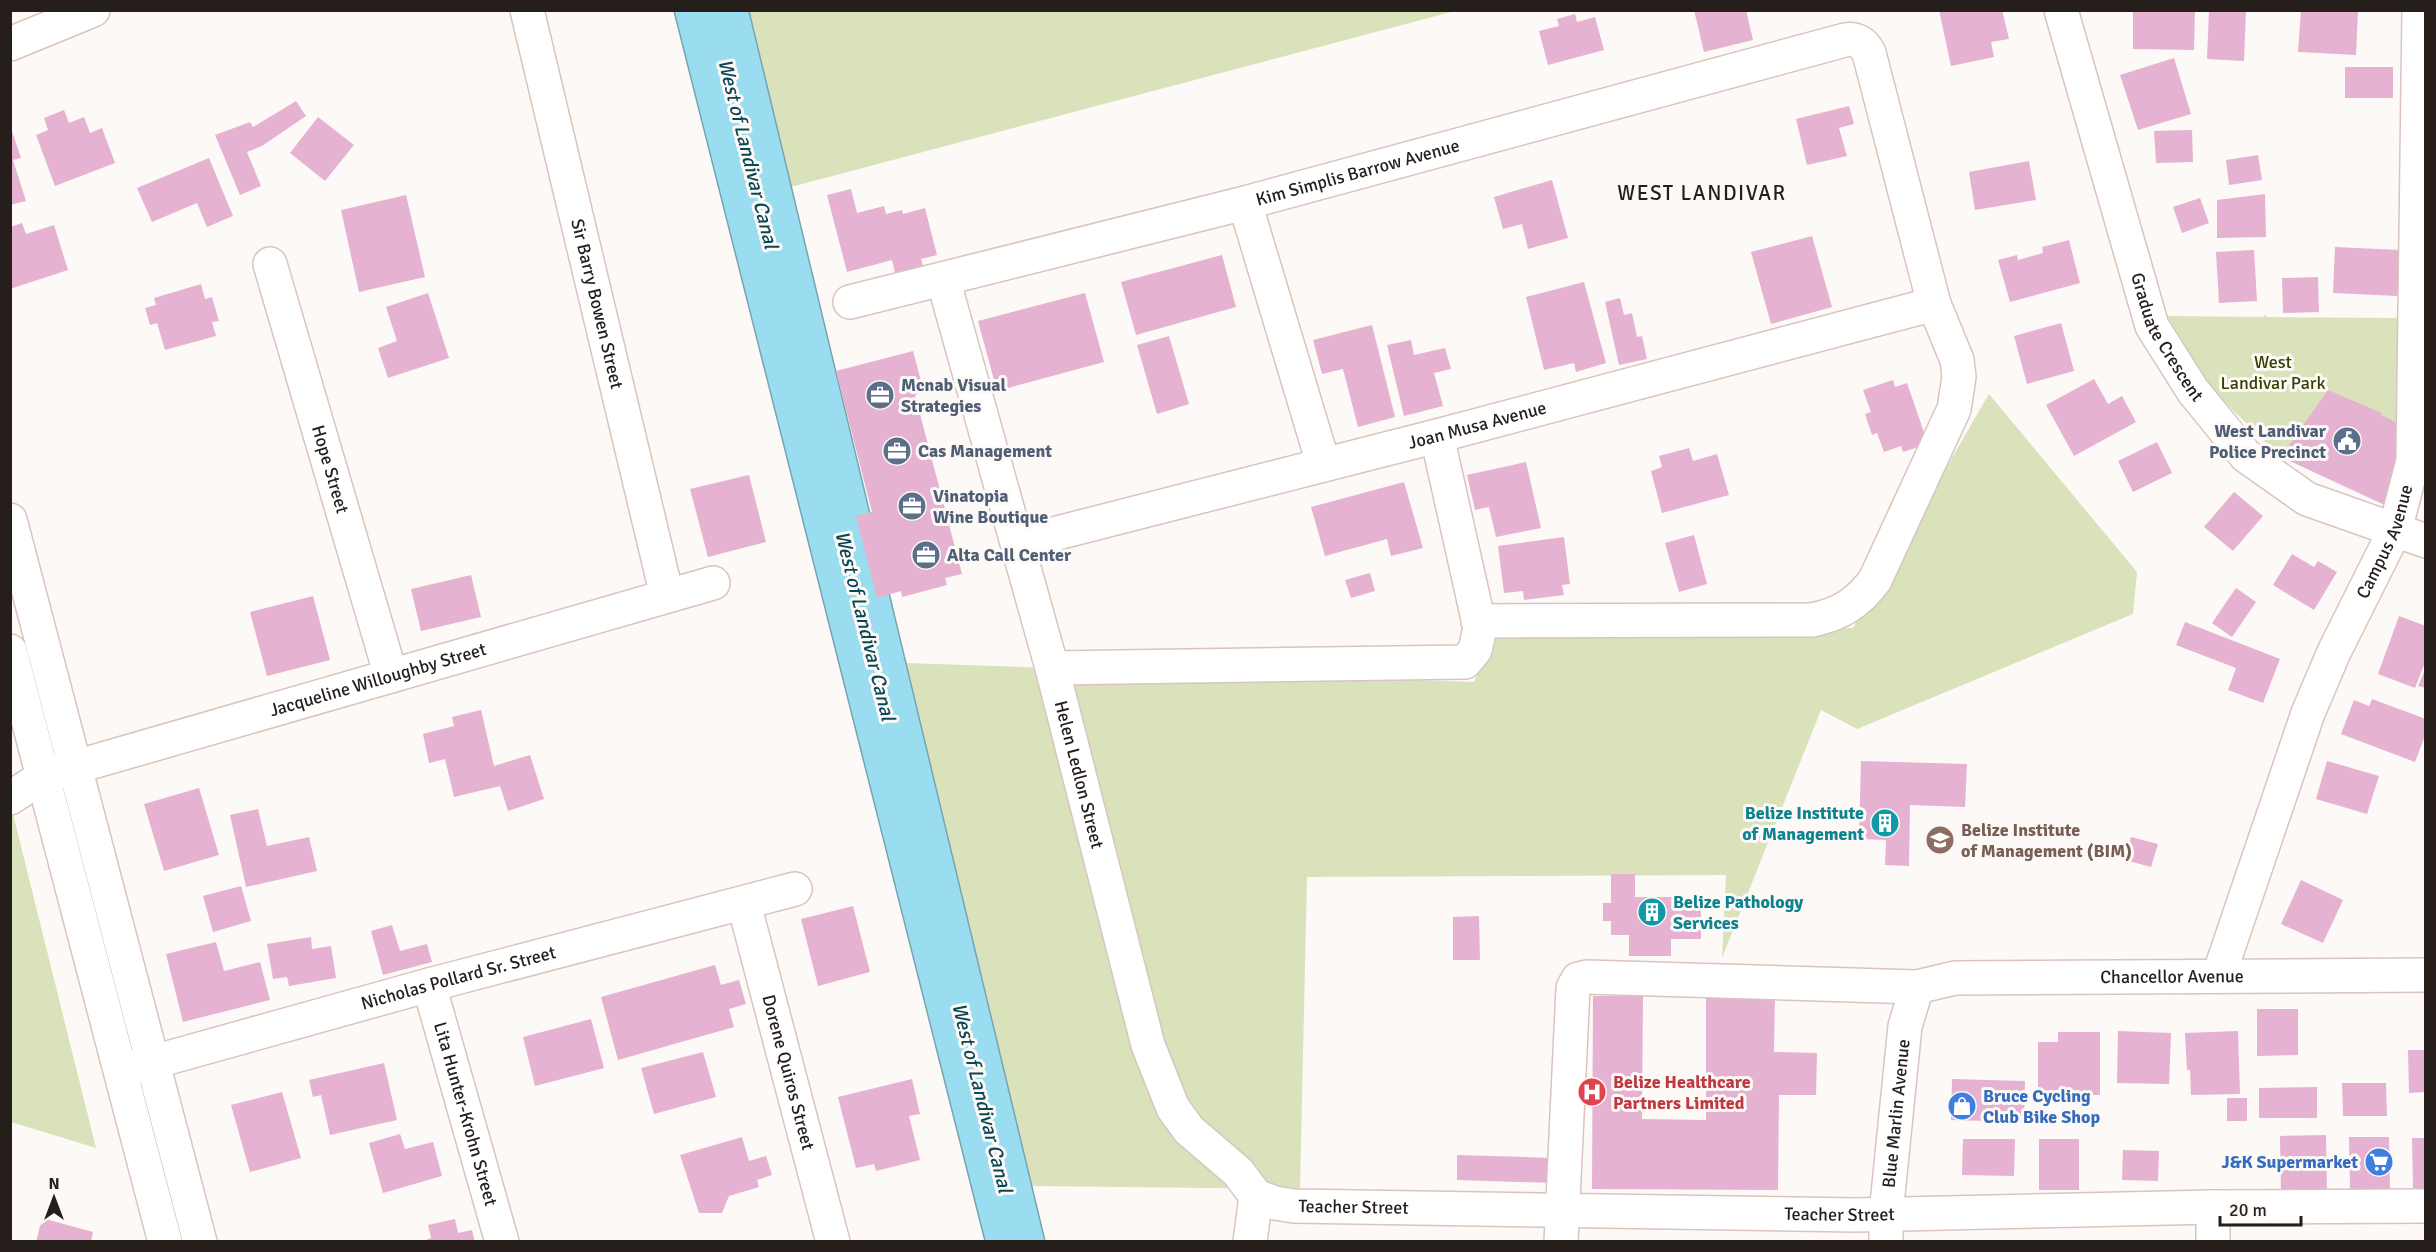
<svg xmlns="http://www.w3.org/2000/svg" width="2436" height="1252" font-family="Signika,sans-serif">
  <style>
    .green { fill: #dae2bc }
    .water { fill: #9addf0; stroke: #77a4b0; stroke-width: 1.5 }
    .building { fill: #e5b2d1 }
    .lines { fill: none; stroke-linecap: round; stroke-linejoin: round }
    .minor-casing { stroke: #d9c5bd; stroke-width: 36 }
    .minor { stroke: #fff; stroke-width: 33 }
    .labels { text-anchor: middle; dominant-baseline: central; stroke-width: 6; stroke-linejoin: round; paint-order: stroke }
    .street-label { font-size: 18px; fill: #251e1b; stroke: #fdf9f7 }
    .park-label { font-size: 18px; fill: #373f00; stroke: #fdf9f7 }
    .service-label { font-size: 18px; font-weight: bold; fill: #4e5e75; stroke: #fdf9f7; text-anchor: start }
    .culture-label { font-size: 18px; font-weight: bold; fill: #0d838f; stroke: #fdf9f7; text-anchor: end }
    .education-label { font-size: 18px; font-weight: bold; fill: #785e54; stroke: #fdf9f7; text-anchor: start }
    .health-label { font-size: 18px; font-weight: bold; fill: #be3a42; stroke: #fdf9f7; text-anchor: start }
    .shop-label { font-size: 18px; font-weight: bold; fill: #366cbe; stroke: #fdf9f7; text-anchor: start }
    .water-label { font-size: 20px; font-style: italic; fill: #0a4754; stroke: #fdf9f7 }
    .quarter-label { font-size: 21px; letter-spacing: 1.5px; fill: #251e1b; stroke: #fdf9f7 }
  </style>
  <rect width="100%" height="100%" fill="#fdf9f7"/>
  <g class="green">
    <polygon points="749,10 1455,10 1455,11 791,187"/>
    <polygon points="2265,315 2267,317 2399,318 2402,425 2281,457 2213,391 2167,316 2263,317"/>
    <polygon points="1989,394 2137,572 2133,614 1857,729 1821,710 1722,958 1726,875 1307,877 1300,1189 1032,1186 906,663 1474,682 1494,635 1853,628"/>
    <polygon points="11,806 96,1148 11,1122"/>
  </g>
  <polygon class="water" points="674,11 749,11 1045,1241 985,1241"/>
  <g class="building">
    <polygon points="1694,10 1746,10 1753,40 1704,52"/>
    <polygon points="1939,10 2002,10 2009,39 1991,42 1994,57 1951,66"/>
    <polygon points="2133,10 2195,10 2194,50 2133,49"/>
    <polygon points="2209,10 2246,10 2244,61 2207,59"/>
    <polygon points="2301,10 2358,11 2356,55 2298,52"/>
    <polygon points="1575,14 1577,22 1595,17 1604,50 1548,65 1539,31 1559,26 1557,19"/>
    <polygon points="2174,58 2191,114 2138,130 2120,75"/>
    <rect x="2345" y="67" width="48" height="31"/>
    <polygon points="296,101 306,116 262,146 247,152 261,186 240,195 215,135 250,122 253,127"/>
    <polygon points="1849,106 1854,124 1839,128 1847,156 1807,165 1796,119"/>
    <polygon points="64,110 69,123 84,117 90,133 102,128 115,163 55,186 36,135 48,130 44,118"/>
    <polygon points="318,117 354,145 325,181 290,153"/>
    <polygon points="10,125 21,158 13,160 26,201 10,205"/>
    <polygon points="2192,130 2193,162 2156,163 2154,131"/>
    <polygon points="2258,155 2262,180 2229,185 2226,160"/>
    <polygon points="209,158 233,216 207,227 197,203 152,222 137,188"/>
    <polygon points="2029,161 2036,200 1975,210 1969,172"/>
    <polygon points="1552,180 1568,238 1528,249 1522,224 1503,229 1494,197"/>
    <polygon points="851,189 857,213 884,206 886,214 902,210 903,214 925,208 937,255 921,259 923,266 895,273 892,260 847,272 827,195"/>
    <polygon points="2265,194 2266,237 2217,238 2217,200"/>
    <polygon points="406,195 425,277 359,292 341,210"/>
    <polygon points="2200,198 2209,223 2182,233 2173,207"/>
    <polygon points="22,223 26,234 54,225 68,270 10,289 10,227"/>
    <polygon points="1812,236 1832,307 1771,324 1751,252"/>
    <polygon points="2069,240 2080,283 2010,302 1998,260 2017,255 2018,260 2043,253 2042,247"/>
    <polygon points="2335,247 2400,250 2398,296 2333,293"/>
    <polygon points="2254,250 2257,301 2219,303 2216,252"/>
    <polygon points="1222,255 1236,307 1136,335 1121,282"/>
    <polygon points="2318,277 2319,312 2283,313 2282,278"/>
    <polygon points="1584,282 1606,363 1576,372 1574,363 1544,370 1526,297"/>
    <polygon points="201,284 205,299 212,297 219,321 212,322 216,336 165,350 157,323 150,325 145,308 156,305 154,298"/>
    <polygon points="428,293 449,358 388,378 378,348 397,341 386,307"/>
    <polygon points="1085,293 1104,362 997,391 978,321"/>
    <polygon points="1620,298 1624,315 1632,313 1637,337 1642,336 1647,359 1619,365 1605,302"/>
    <polygon points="2061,323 2074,371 2027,384 2014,336"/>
    <polygon points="1372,325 1395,417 1358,427 1343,369 1322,374 1313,340"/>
    <polygon points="1169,336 1189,404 1157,414 1137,345"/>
    <polygon points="1411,340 1414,355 1445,348 1451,369 1434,373 1443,406 1404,416 1387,345"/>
    <polygon points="913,351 924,392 915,395 962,574 945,578 947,585 902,597 901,591 877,598 856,516 872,512 836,371"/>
    <polygon points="2094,379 2108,404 2122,396 2136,422 2074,456 2046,405"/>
    <polygon points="1893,380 1895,387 1907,383 1928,444 1903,452 1901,446 1884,452 1877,433 1872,435 1865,414 1871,412 1863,390"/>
    <polygon points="2328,390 2382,413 2381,415 2402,425 2391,508 2281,457"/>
    <polygon points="2157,442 2172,473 2133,492 2118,461"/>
    <polygon points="1689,448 1693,461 1717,454 1729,495 1662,513 1651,471 1662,467 1659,456"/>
    <polygon points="1526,462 1541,528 1496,537 1489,507 1475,510 1467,475"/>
    <polygon points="749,475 766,542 708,557 690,489"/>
    <polygon points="1404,482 1423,548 1391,556 1387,539 1325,556 1311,507"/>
    <polygon points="2234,492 2263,516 2233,551 2204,527"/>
    <polygon points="1694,535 1707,584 1679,592 1665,543"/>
    <polygon points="1564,537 1570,584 1562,585 1564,595 1524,600 1523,591 1504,593 1498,546"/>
    <polygon points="2292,554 2314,567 2318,561 2337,572 2314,610 2273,585"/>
    <polygon points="1370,573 1375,591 1351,598 1345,580"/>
    <polygon points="471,575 481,617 421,631 411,589"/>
    <polygon points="2236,588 2256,602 2232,637 2212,623"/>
    <polygon points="313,596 330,660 267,676 250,612"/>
    <polygon points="2399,616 2426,626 2426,660 2415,688 2378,674"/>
    <polygon points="2185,622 2280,659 2263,703 2228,690 2236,668 2176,645"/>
    <polygon points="2426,667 2426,688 2418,686"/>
    <polygon points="2372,699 2426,719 2426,733 2415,762 2341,734 2354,700 2369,706"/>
    <polygon points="481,710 494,766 530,755 544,799 508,811 500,786 454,797 445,759 429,763 423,734 454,726 452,717"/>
    <polygon points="1861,761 1967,764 1965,807 1910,805 1909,866 1885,865 1886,840 1859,839"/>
    <polygon points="2327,761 2379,776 2367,814 2316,799"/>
    <polygon points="199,788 219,855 164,871 144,804"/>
    <polygon points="258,809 267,846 309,837 317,871 246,887 230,815"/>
    <polygon points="2131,837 2158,844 2151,867 2125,860"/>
    <polygon points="1611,874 1635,874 1635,897 1701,897 1701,939 1671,939 1671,956 1629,956 1629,935 1611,935 1611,921 1603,921 1603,903 1611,903"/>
    <polygon points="2301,880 2343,900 2323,943 2281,924"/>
    <polygon points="241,886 251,921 213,932 203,896"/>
    <polygon points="853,906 870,972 818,986 801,919"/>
    <polygon points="1479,916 1480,960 1453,960 1453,917"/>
    <polygon points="392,925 400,951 427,944 432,962 383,975 371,931"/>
    <polygon points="311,937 312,949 331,946 336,978 289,986 287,977 273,979 267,944"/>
    <polygon points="216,942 224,971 260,962 270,1000 183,1022 166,954"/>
    <polygon points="715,965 721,985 739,980 746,1004 729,1009 734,1027 618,1060 601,997"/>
    <polygon points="1706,994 1775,994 1774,1052 1817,1053 1816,1095 1779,1095 1778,1190 1592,1189 1593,996 1643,996 1642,1119 1706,1120"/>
    <polygon points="2257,1009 2298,1009 2298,1055 2257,1056"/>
    <polygon points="591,1019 604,1068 535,1086 523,1037"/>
    <polygon points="2118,1031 2171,1033 2169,1084 2117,1083"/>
    <polygon points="2238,1031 2240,1094 2191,1095 2190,1070 2187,1070 2185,1033"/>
    <polygon points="2058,1032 2100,1032 2100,1095 2038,1095 2038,1042 2058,1042"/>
    <polygon points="2408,1050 2426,1050 2426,1092 2409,1093"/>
    <polygon points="703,1052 716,1097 654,1114 641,1068"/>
    <polygon points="384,1063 397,1120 330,1135 321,1095 313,1097 309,1080"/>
    <polygon points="912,1079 920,1114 909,1116 920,1160 876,1171 874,1164 856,1168 838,1097"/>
    <polygon points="1952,1079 2025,1081 2024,1122 1951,1120"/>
    <polygon points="2342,1083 2386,1083 2387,1116 2343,1116"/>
    <polygon points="2317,1087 2317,1118 2259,1118 2259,1088"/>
    <polygon points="282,1092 301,1158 250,1172 231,1105"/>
    <rect x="2227" y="1098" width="20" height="23"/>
    <polygon points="400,1134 405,1149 433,1142 442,1176 383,1193 369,1143"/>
    <polygon points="2326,1135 2327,1192 2281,1193 2280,1136"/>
    <polygon points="742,1137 749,1161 766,1156 772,1175 757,1180 759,1187 729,1196 722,1213 699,1213 680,1155"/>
    <polygon points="2349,1137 2389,1137 2390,1189 2350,1189"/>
    <polygon points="2412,1138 2426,1138 2426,1188 2413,1188"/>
    <polygon points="1963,1139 2015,1139 2014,1176 1962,1175"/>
    <rect x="2039" y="1139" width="40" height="51"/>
    <polygon points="2123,1150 2159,1151 2158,1181 2122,1180"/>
    <polygon points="1457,1155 1555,1158 1554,1183 1457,1180"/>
    <polygon points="42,1218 93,1232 91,1242 36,1242"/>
    <polygon points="455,1219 458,1233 472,1230 475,1242 420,1242 431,1238 428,1225"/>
  </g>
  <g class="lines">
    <g class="minor-casing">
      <g id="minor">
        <path id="s1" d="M 527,10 L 667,596"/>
        <path id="s2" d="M 2061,10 L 2152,326 L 2193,391 L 2246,456 L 2307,499 L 2426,541"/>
        <polyline points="10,44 93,10"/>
        <polyline points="1245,203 1323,463"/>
        <path id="s3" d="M 270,264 L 391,676"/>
        <path id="s4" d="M 943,279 L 1052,668 L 1148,1045 L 1173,1108 L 1189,1130 L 1238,1172 L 1256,1196 L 1250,1242"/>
        <path id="s5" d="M 850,302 L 1245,203 L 1845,40 C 1856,38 1864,43 1869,53 L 1934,304 L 1957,360 L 1959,377 L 1954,409 L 1875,580 C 1858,603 1841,614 1812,620 L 1478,621"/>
        <polyline points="10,520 200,1242"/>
        <path id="s6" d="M 1018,543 L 1437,436 L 1934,304"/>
        <polyline points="10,651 165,1242"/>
        <polyline points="1052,668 1465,662 1475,650 1480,628 1437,436"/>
        <path id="s7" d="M 10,798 L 44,776 L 713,583"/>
        <path id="s8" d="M 744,904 L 833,1242"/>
        <path id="s9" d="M 2219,975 L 2308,713 L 2334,652 L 2395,530 L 2413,461 L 2419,10"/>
        <path id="s10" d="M 429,985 L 502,1242"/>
        <path id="s11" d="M 121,1071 L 429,985 L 795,889"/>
        <path id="s12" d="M 1256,1196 L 1275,1203 L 1294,1206 L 1856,1215 L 2213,1207 L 2426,1206"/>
        <polyline points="2213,1207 2213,1242"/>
        <path id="s13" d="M 1561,1242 L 1573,988 L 1578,979 L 1587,977 L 1917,987 L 1955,978 L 2426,975"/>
        <path id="s14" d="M 1886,1242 L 1886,1214 L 1905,1026 L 1917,987"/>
      </g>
    </g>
    <use href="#minor" class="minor"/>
  </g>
  <defs>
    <g id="office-disc" transform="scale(1.5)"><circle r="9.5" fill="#5c6f8a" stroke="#fdf9f7"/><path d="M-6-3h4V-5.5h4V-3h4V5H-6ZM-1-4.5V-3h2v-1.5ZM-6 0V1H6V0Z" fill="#fff"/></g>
    <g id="civic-disc" transform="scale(1.5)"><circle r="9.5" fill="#5c6f8a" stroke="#fdf9f7"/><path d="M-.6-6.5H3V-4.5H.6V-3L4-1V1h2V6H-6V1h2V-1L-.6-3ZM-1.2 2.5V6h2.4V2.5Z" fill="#fff"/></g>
    <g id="building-disc" transform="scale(1.5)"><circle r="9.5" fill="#0f9aa8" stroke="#fdf9f7"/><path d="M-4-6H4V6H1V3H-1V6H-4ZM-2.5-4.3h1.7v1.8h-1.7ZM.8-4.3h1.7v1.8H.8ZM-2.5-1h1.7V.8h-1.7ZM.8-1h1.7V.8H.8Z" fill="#fff"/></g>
    <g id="school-disc" transform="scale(1.5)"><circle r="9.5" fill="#8d6e63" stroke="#fdf9f7"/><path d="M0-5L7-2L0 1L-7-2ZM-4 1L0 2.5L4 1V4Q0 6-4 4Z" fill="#fff"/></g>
    <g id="hospital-disc" transform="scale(1.5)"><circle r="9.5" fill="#e0444e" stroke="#fdf9f7"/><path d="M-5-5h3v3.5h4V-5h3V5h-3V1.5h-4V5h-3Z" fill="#fff"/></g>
    <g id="shop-disc" transform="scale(1.5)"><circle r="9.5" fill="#3f7fe0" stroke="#fdf9f7"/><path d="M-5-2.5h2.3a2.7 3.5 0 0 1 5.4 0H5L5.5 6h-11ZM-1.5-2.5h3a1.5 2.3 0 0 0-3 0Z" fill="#fff"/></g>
    <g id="supermarket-disc" transform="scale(1.5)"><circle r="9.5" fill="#3f7fe0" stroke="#fdf9f7"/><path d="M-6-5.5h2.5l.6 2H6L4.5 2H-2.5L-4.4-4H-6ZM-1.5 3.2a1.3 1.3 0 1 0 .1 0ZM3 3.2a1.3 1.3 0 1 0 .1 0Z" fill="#fff"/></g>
  </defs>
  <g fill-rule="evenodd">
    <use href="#office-disc" x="880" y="395"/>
    <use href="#civic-disc" x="2347" y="441"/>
    <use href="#office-disc" x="897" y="451"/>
    <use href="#office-disc" x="912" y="506"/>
    <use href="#office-disc" x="926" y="555"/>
    <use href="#building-disc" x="1885" y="823"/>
    <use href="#school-disc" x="1940" y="840"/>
    <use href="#building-disc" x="1652" y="912"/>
    <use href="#hospital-disc" x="1592" y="1092"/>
    <use href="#shop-disc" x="1962" y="1106"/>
    <use href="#supermarket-disc" x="2379" y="1162"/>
  </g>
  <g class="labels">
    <g class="street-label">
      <text stroke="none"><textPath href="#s5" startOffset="524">Kim Simplis Barrow Avenue</textPath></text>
      <text stroke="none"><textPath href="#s1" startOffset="302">Sir Barry Bowen Street</textPath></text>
      <text stroke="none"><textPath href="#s2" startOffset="345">Graduate Crescent</textPath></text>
      <text stroke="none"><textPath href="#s6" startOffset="474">Joan Musa Avenue</textPath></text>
      <text stroke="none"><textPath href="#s3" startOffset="214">Hope Street</textPath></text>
      <text stroke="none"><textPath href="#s9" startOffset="465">Campus Avenue</textPath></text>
      <text stroke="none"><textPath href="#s7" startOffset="388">Jacqueline Willoughby Street</textPath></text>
      <text stroke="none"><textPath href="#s4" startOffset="514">Helen Ledlon Street</textPath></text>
      <text stroke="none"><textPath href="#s13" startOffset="860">Chancellor Avenue</textPath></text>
      <text stroke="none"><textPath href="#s11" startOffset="350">Nicholas Pollard Sr. Street</textPath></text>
      <text stroke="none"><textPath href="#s8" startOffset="174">Dorene Quiros Street</textPath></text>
      <text stroke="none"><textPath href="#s10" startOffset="134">Lita Hunter-Krohn Street</textPath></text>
      <text stroke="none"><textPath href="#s14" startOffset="129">Blue Marlin Avenue</textPath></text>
      <text stroke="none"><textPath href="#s12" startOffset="99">Teacher Street</textPath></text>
      <text stroke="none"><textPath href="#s12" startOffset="585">Teacher Street</textPath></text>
    </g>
    <g class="park-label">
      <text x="2273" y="362">West<tspan x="2273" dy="21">Landivar Park</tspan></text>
    </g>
    <g class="service-label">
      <text x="901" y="385">Mcnab Visual<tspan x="901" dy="21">Strategies</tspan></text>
      <text x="2326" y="431" text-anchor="end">West Landivar<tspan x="2326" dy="21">Police Precinct</tspan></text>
      <text x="918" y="451">Cas Management</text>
      <text x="933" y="496">Vinatopia<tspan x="933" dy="21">Wine Boutique</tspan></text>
      <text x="947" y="555">Alta Call Center</text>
    </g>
    <g class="culture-label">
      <text x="1864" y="813">Belize Institute<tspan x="1864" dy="21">of Management</tspan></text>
      <text x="1673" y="902" text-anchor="start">Belize Pathology<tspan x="1673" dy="21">Services</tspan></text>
    </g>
    <g class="education-label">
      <text x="1961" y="830">Belize Institute<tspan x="1961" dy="21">of Management (BIM)</tspan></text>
    </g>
    <g class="health-label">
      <text x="1613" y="1082">Belize Healthcare<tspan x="1613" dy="21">Partners Limited</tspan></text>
    </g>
    <g class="shop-label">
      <text x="1983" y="1096">Bruce Cycling<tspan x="1983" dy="21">Club Bike Shop</tspan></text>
      <text x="2358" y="1162" text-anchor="end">J&amp;K Supermarket</text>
    </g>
    <g class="water-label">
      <text transform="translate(748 154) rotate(76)">West of Landivar Canal</text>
      <text transform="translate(865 626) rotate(76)">West of Landivar Canal</text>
      <text transform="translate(982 1098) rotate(76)">West of Landivar Canal</text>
    </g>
    <g class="quarter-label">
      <text x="1702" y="193">WEST LANDIVAR</text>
    </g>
  </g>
  <rect width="2436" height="1252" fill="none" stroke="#251e1b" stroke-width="24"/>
  <g transform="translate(54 1198)" stroke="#fdf9f7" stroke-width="4.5" paint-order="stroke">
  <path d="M0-4.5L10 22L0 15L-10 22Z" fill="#251e1b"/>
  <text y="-9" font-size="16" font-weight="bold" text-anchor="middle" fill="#251e1b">N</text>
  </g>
  <path d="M2220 1216v9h81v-9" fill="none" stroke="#251e1b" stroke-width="3"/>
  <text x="2229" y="1216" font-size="18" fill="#251e1b" stroke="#fdf9f7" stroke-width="4.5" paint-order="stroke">20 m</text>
</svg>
